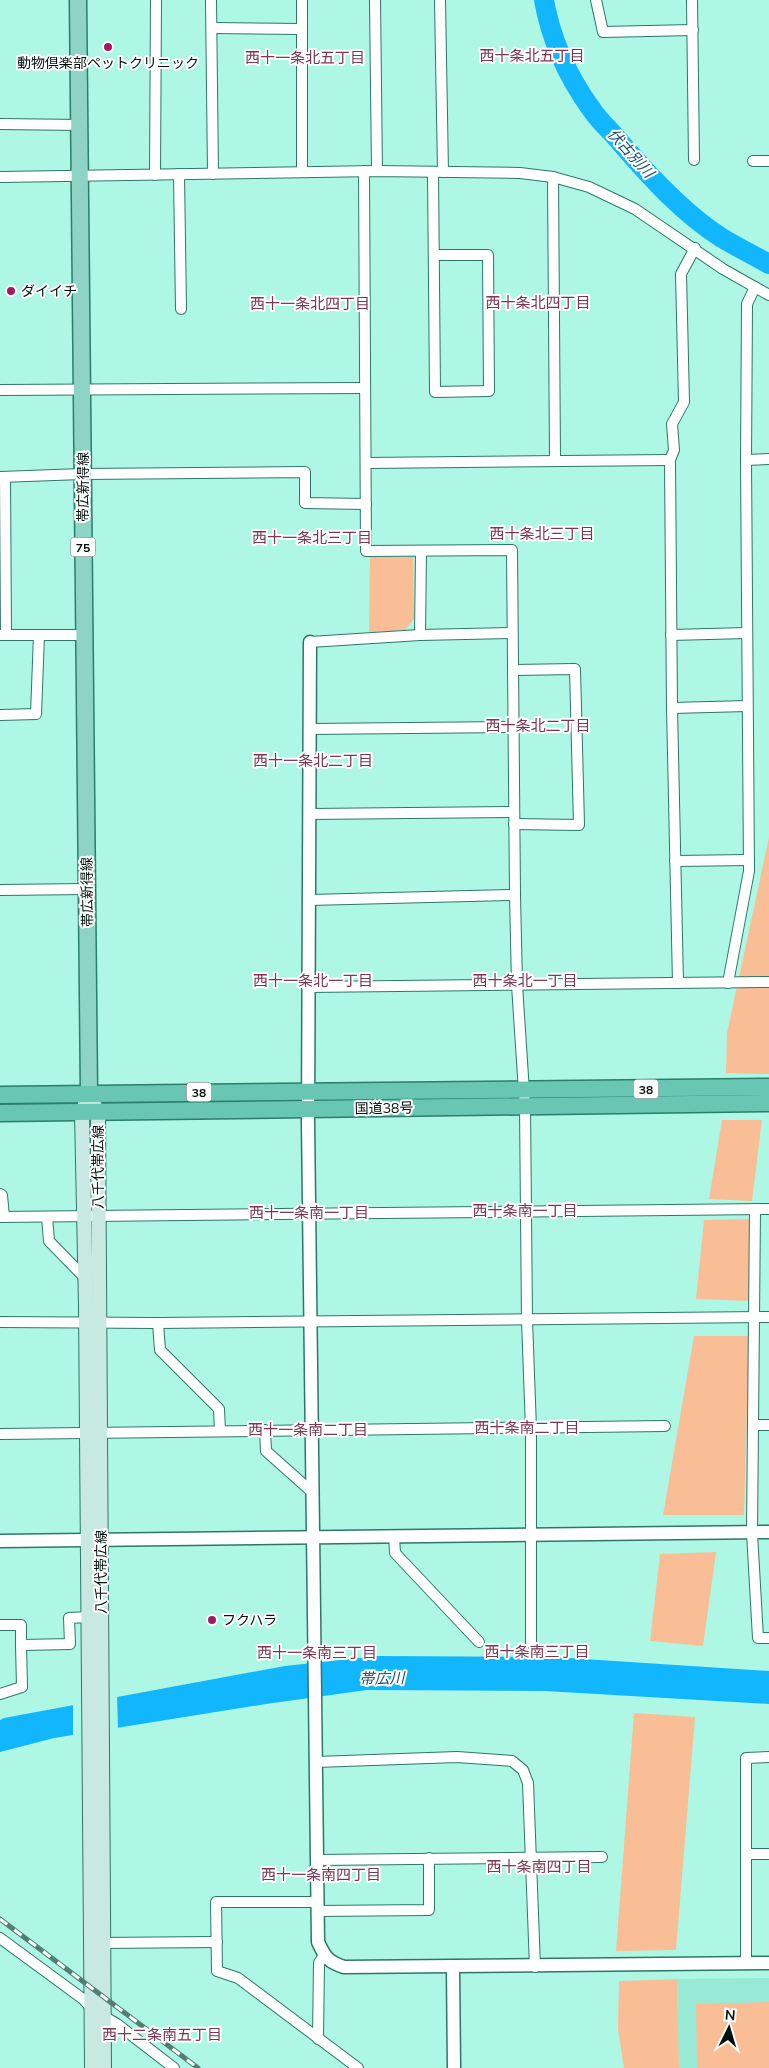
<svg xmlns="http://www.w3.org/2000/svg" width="769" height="2068" font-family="Mulish,'Noto Sans JP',sans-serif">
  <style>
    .built { fill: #98e9d5 }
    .green { fill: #f9be95 }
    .water { fill: #11b6fd }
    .pier { fill: #aef7e4 }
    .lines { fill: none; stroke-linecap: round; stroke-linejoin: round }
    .river { stroke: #11b6fd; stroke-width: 20 }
    .minor-casing { stroke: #2e7767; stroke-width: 12 }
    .tertiary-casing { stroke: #2e7767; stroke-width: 15 }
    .secondary-casing { stroke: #2e7767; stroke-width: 16 }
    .primary-casing { stroke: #2c7d6b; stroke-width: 19 }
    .trunk-casing { stroke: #2c7d6b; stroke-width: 19 }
    .minor { stroke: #fff; stroke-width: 10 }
    .tertiary { stroke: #fff; stroke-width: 12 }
    .secondary { stroke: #c7e9e2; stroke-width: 14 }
    .primary { stroke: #8ed4c5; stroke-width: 16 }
    .trunk { stroke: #68c6b2; stroke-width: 16 }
    .rail-casing { stroke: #537f73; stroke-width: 5 }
    .rail { stroke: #fff; stroke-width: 3; stroke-dasharray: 9; stroke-linecap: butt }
    .poi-dot { fill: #a31860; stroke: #fff; stroke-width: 2 }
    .labels { text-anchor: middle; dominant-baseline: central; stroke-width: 4; stroke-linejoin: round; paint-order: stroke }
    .shield { fill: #fff; stroke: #4c5854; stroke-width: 1 }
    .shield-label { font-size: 12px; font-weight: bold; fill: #00100b }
    .poi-label { font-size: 14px; fill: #00100b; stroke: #fff; text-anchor: start }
    .street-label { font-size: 14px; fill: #00100b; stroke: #fff }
    .neighbourhood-label { font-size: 15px; fill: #7a3652; stroke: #fff }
    .water-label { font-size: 15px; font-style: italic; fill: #184f6c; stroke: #fff }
  </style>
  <rect width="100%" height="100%" fill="#aef7e4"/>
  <polygon class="built" points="769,1978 769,2068 679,2068 677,1979"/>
  <g class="green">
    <polygon points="370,557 413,557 414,619 405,630 369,632"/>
    <polygon points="769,837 769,1074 726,1073 727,1033"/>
    <polygon points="722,1120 762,1120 752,1201 709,1199"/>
    <polygon points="751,1219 750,1301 696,1299 704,1220"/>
    <polygon points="694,1336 749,1336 744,1515 663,1515"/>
    <polygon points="716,1552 703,1646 650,1641 660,1554"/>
    <polygon points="634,1713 695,1717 676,1950 616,1951"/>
    <polygon points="677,1979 679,2068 624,2068 618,2029 619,1981"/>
    <polygon points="769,2002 769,2068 697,2068 696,2004"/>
  </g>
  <polygon class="water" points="378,1656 553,1657 769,1671 769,1704 545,1691 367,1690 266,1704 54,1738 0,1752 0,1720 4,1718 285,1666"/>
  <polygon class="pier" points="117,1693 118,1731 73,1738 73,1702"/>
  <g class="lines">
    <path class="river" d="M 544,0 C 551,40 568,77 592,110 C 600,122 611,131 620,142 C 649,176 684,214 722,238 C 737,247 753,255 769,264"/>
    <g class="minor-casing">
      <g id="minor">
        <polyline points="211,0 213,174"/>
        <polyline points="302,0 302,172"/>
        <polyline points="375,0 377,171"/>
        <polyline points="440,0 443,172"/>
        <polyline points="596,0 603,32 693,30"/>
        <polyline points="692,0 694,160"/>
        <polyline points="212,28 301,29"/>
        <polyline points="0,124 80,125"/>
        <polyline points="753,161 769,161"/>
        <polyline points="364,171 366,551 512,550 515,895 517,985 525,1107 527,1320 531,1429 531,1643"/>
        <polyline points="433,172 435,392 489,391 488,255 435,255"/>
        <polyline points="179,174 181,309"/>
        <polyline points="155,175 156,0"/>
        <polyline points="0,177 377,171 520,173 553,177 589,187 635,209 723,269 769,295"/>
        <polyline points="553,177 555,460"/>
        <polyline points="0,390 365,388"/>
        <polyline points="746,460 769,459"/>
        <polyline points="367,463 670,460"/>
        <polyline points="0,477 82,474 305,472 305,503 366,504"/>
        <polyline points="5,477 6,635"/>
        <polyline points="0,635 84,635"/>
        <polyline points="420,635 421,551"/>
        <polyline points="671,635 747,633"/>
        <polyline points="310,642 420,635 512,633"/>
        <polyline points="514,670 575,669 579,825 514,824"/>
        <polyline points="672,708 747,706"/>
        <polyline points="0,715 36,714 39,635"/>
        <polyline points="309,729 514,727"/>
        <polyline points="309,814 514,812"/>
        <polyline points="675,861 749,860"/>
        <polyline points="0,890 87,889"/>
        <polyline points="309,900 515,895"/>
        <polyline points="678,983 672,708 670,460 674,450 672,424 684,402 681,274 695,248"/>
        <polyline points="728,983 749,871 746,460 747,304 755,287"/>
        <polyline points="307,987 769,982"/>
        <polyline points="0,1194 2,1195 4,1217"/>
        <polyline points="755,1209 752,1533 758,1638 769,1638"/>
        <polyline points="0,1217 769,1209"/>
        <polyline points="47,1217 49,1241 85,1278"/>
        <polyline points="0,1322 158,1323 769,1317"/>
        <polyline points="158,1323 160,1350 219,1409 220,1431"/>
        <polyline points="754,1425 769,1425"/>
        <polyline points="265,1430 266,1451 312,1492"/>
        <polyline points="0,1434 665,1426"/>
        <polyline points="394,1536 395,1553 479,1642"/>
        <polyline points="0,1625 21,1625 21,1645 70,1644 69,1618 89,1617"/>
        <polyline points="0,1694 22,1687 21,1645"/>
        <polyline points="316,1762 457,1757 512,1761 523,1770 528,1783 535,1967"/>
        <polyline points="746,1854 769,1854"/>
        <polyline points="316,1860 602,1857"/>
        <polyline points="317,1902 216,1902 217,1971 238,1978 358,2068"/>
        <polyline points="317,1911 429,1910 429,1858"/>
        <polyline points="0,1938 83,1999 93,2010 117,2024 174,2068"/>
        <polyline points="98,1943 217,1942"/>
        <polyline points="746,1963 746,1758 769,1757"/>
        <polyline points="318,2039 319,1963 324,1955"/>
      </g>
    </g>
    <g class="tertiary-casing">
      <g id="tertiary">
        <path d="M 310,642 L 308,1121 L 318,1942 C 325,1957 328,1962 344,1967 L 769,1963"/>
        <polyline points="0,1541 769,1532"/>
        <polyline points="453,1967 454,2068"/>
      </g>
    </g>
    <g class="secondary-casing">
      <g id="secondary">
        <polyline points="89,1093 98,1113 104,2068"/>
        <polyline points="86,1102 82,1113 86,1306 92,2068"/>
      </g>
    </g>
    <g class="primary-casing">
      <polyline id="primary" points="78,0 89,1093"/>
    </g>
    <g class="trunk-casing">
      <g id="trunk">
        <polyline points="0,1095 769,1087"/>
        <polyline points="0,1113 769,1103"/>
      </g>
    </g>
    <use href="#minor" class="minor"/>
    <use href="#tertiary" class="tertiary"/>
    <use href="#secondary" class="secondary"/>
    <use href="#primary" class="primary"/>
    <use href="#trunk" class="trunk"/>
    <g class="rail-casing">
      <polyline id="rail" points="0,1919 198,2068"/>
    </g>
    <use href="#rail" class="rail"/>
  </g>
  <g class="poi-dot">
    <circle cx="108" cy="47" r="5"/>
    <circle cx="11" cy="291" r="5"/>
    <circle cx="212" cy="1620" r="5"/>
  </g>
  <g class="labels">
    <g class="shield">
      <rect x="70.5" y="537.5" width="25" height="19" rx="4"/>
      <rect x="633.5" y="1079.5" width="25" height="19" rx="4"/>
      <rect x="186.5" y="1082.5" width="25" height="19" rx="4"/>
    </g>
    <g class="shield-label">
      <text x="83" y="547">75</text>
      <text x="646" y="1089">38</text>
      <text x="199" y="1092">38</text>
    </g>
    <g class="poi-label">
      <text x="108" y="63" text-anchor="middle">動物倶楽部ペットクリニック</text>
      <text x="21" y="291">ダイイチ</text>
      <text x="222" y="1620">フクハラ</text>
    </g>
    <g class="street-label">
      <text transform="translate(83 487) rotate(-90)">帯広新得線</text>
      <text transform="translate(87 892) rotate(-91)">帯広新得線</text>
      <text transform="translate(384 1108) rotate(-1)">国道38号</text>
      <text transform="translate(98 1167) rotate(-90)">八千代帯広線</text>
      <text transform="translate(101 1572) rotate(-90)">八千代帯広線</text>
    </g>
    <g class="neighbourhood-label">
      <text x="532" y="55">西十条北五丁目</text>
      <text x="305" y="57">西十一条北五丁目</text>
      <text x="538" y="302">西十条北四丁目</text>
      <text x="310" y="303">西十一条北四丁目</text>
      <text x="542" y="533">西十条北三丁目</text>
      <text x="312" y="537">西十一条北三丁目</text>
      <text x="538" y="725">西十条北二丁目</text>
      <text x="313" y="760">西十一条北二丁目</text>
      <text x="313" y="980">西十一条北一丁目</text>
      <text x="525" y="980">西十条北一丁目</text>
      <text x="525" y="1210">西十条南一丁目</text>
      <text x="309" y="1212">西十一条南一丁目</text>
      <text x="527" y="1427">西十条南二丁目</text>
      <text x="308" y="1429">西十一条南二丁目</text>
      <text x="537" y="1651">西十条南三丁目</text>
      <text x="317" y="1652">西十一条南三丁目</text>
      <text x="539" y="1866">西十条南四丁目</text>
      <text x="321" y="1874">西十一条南四丁目</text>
      <text x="162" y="2034">西十二条南五丁目</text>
    </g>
    <g class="water-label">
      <text transform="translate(631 153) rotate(48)">伏古別川</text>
      <text transform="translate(382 1678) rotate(-1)">帯広川</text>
    </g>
  </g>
  <g transform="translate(729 2028) rotate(5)" stroke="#ffffff" stroke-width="4" paint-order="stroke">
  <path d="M0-4L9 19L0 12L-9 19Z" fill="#00100b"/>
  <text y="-8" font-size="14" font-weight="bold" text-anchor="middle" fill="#00100b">N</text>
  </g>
</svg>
